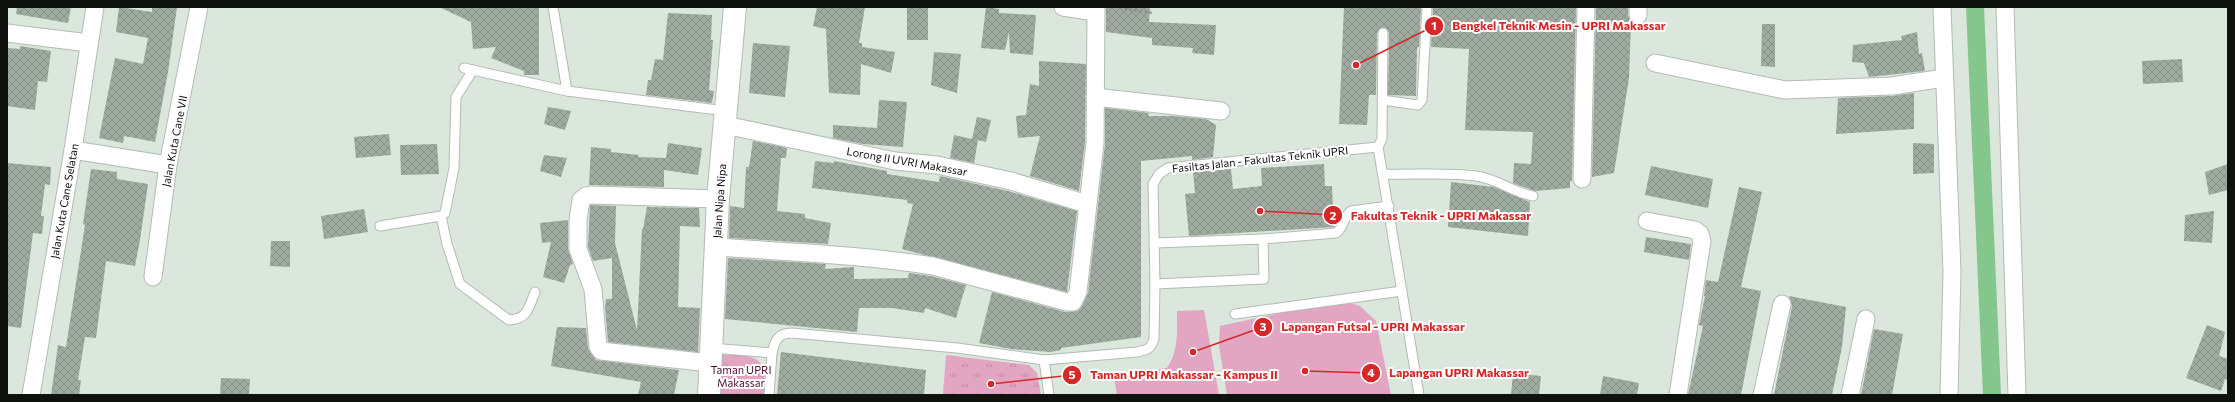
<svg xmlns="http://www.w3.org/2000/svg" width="2235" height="402" font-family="Commissioner,sans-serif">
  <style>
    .grass { fill: #e2a5c2 }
    .park { fill: url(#park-tufts) }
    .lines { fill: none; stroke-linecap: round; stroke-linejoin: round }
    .canal { stroke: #85c68d; stroke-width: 18 }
    .building { fill: url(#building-cross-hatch) }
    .lane-casing { stroke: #b1bcb2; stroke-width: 11 }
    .street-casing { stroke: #b1bcb2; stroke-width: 19 }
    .secondary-casing { stroke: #b1bcb2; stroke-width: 24 }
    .path { stroke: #868e87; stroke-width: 2.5; stroke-dasharray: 2 3; stroke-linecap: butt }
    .lane { stroke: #fff; stroke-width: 9 }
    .street { stroke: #fff; stroke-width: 17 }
    .secondary { stroke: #fff; stroke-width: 22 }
    .labels { text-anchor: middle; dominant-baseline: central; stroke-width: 4; stroke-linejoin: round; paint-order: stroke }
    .street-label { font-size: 11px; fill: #0e110e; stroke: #fff }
    .park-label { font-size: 11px; fill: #541038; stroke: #fff }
    .leader { fill: none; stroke: #d62828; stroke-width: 1.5 }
    .callout-dot { fill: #d62828; stroke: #fff; stroke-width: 1.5 }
    .mark-label { font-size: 12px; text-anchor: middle; font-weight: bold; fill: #fff }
    .callout-label { font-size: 12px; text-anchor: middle; font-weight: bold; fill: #d62828; stroke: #fff; stroke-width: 4; stroke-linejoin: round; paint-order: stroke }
  </style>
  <defs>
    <pattern id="park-tufts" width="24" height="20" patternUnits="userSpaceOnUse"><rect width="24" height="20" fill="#e2a5c2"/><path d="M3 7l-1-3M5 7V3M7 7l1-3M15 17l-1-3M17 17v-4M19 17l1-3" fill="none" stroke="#c18da6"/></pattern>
    <pattern id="building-cross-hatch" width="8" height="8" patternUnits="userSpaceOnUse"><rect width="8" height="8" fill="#9faaa0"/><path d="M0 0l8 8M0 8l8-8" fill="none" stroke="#889189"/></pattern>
  </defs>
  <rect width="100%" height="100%" fill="#dbe6dc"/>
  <g class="grass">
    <polygon points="1340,300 1360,306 1376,321 1391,395 1227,395 1219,346 1220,326"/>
    <path d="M 1204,310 L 1219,395 L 1117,395 L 1114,377 L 1167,368 C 1179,350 1177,332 1177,311 Z"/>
  </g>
  <g class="park">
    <path d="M 722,354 C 758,357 767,354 764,395 L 720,395 Z"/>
    <polygon points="946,355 1029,365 1037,373 1041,395 943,395"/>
  </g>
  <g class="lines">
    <polyline class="canal" points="1975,7 1992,395"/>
  </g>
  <g class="building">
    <polygon points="17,7 71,7 68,23 16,14"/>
    <polygon points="119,7 152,12 152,7 177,7 168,72 155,142 124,136 123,143 99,138 115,58 143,64 148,38 116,32"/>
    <polygon points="439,7 539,7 539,75 524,75 524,71 491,58 496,47 473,49 471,22"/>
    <polygon points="817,7 865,7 859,43 862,43 862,47 895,52 891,73 861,64 860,95 829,93 826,29 813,26"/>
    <rect x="907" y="7" width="21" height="33"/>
    <polygon points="986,7 999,9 999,13 1036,15 1033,55 1010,53 1009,32 1005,50 981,48"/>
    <polygon points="1106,7 1150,7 1149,22 1216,25 1214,55 1192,53 1193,48 1152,45 1152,38 1106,32"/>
    <polygon points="1344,7 1421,7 1419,47 1417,47 1416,96 1388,95 1389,33 1386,28 1380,28 1377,33 1376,95 1369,95 1367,125 1339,124"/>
    <polygon points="1433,7 1576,7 1572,181 1570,181 1570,188 1535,191 1513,183 1514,163 1531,164 1533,132 1465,130 1469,49 1431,47"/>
    <polygon points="1596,7 1628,7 1628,15 1631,22 1629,78 1614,173 1592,177"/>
    <polygon points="668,13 712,15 711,40 713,40 709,90 714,91 712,103 646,95 648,80 651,80 655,59 663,60"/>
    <polygon points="1762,24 1775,24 1775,67 1761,66"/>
    <polygon points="1917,32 1919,54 1922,53 1925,71 1869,77 1864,63 1852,62 1853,45 1902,40 1901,36"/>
    <polygon points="753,43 790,46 785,97 749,93"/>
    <polygon points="20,46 51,51 47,82 38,81 35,110 7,106 7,48 20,49"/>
    <polygon points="934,52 961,54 957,93 931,85"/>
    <polygon points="2182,59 2183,82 2143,84 2142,61"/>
    <polygon points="1039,61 1086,64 1085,142 1079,191 1030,176 1040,136 1018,138 1016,116 1026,115 1030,84 1039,86"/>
    <polygon points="1914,93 1914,129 1836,134 1838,98 1892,96"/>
    <polygon points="879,100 907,102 903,147 863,144 833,138 833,125 877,128"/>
    <polygon points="548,107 571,111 565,130 544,124"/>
    <polygon points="1105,108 1149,113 1148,116 1173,116 1206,119 1216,125 1213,157 1192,160 1192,156 1141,161 1141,337 1061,348 1061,350 1051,352 1011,349 979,343 992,292 1065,312 1078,311 1082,306 1088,293 1105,144"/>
    <polygon points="977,117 991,120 986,142 978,140 974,163 950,158 954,135 972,139"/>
    <polygon points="389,134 391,155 356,158 354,137"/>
    <polygon points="753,141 787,148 786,158 781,158 777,211 805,214 805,218 831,223 828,244 729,238 730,206 744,208 746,167 749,167"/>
    <polygon points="668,143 702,148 698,175 664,170 664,187 589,185 591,147 611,149 611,152 639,155 638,157 666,158"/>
    <polygon points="1913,143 1934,144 1934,173 1913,174"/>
    <polygon points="437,144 439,174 401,175 400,145"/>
    <polygon points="544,155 567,158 561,177 540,171"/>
    <polygon points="815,161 834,163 834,161 887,171 887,174 939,182 940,176 1008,191 1077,211 1067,292 902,249 913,204 907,203 907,200 812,188"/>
    <polygon points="7,163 51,167 50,185 45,184 41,216 44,216 42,234 33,233 21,328 7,326"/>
    <polygon points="1324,164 1325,186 1332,186 1334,227 1189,236 1185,194 1195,193 1193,172 1231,169 1233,189 1262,186 1261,168"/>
    <polygon points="2228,164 2228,190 2209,195 2205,172"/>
    <polygon points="1651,166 1713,179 1708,208 1645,195"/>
    <polygon points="91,169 117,172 117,179 148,184 140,240 135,266 106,261 96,338 85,337 78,380 81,380 79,395 51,395 58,345 66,347 85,225 83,224"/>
    <polygon points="1451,182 1494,187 1530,202 1528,236 1448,227"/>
    <polygon points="1739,187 1762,192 1741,287 1761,291 1741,395 1688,395 1703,326 1699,325 1705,296 1704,296 1706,280 1718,282"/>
    <polygon points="590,205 616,206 615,243 637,330 642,229 643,229 647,207 699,208 700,227 680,226 678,307 700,308 698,352 608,342 605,307 606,299 612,299 612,258 593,261 588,247"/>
    <polygon points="364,209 368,232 324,239 321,216"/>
    <polygon points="2214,211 2212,243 2184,241 2185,215"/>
    <polygon points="568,220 568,249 573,264 570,265 564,283 543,277 551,242 542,243 540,223"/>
    <polygon points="1646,237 1691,244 1689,260 1644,252"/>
    <polygon points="271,241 290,241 290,267 270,266"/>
    <polygon points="728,258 826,264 825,269 854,267 854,279 908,278 909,273 931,276 966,285 956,318 925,308 924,313 892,308 859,308 857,332 725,319"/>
    <polygon points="1789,296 1846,307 1842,347 1832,395 1774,395 1792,306"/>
    <polygon points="2207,325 2225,332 2219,356 2228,359 2228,380 2225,379 2221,391 2186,378"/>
    <polygon points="557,327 586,328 588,348 596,360 679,370 674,395 638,395 641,382 551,366"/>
    <polygon points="1874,329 1903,334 1892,395 1861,395"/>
    <polygon points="781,352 926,370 924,395 777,395"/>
    <polygon points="1513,373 1541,376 1539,395 1511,395"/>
    <polygon points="1603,376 1639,383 1637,395 1600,395"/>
    <polygon points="221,378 250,379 249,395 220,395"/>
  </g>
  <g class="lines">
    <g class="lane-casing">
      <g id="lane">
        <polyline points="553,7 567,91 726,111"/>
        <polyline points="464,68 567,91"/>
        <polyline points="1382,100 1418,105 1422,100 1427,7"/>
        <polyline points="1378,147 1419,395"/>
        <path d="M 1383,174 C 1412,175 1448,172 1476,176 C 1498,179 1512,192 1533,196"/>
        <path d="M 441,216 L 447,244 L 460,284 L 509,320 C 528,319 529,307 535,292"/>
        <polyline points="380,226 441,216 445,213 454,168 456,97 473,70"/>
        <path d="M 1263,239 L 1336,233 C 1344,228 1343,216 1351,211 L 1389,206"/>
        <polyline points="1155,284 1153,184 1159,174 1168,168 1378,147 1382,139 1383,33"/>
        <polyline points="1235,314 1402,291"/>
        <path d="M 711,348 L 772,353 C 775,340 778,333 792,333 L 957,348 L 1044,360 L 1137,352 C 1147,350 1151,349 1154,339 L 1155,284 L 1264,279 L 1263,239 L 1155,243"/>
        <polyline points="1044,360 1049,395"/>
        <polyline points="769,395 772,353"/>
      </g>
    </g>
    <g class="street-casing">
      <g id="street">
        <polyline points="1063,7 1095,12"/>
        <polyline points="1638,7 1638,15"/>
        <polyline points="1942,7 1952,272 1949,395"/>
        <polyline points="2005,7 2017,395"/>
        <polyline points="7,33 89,43"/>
        <polyline points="1655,63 1785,90 1892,86 1944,78"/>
        <polyline points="1095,97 1221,111"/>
        <polyline points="725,125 895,161 937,165 1011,181 1087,204"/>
        <polyline points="73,150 168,165"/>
        <polyline points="1582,179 1586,7"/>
        <polyline points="1647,221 1695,230 1700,234 1702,241 1678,395"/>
        <path d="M 717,247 C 789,252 862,255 933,266 L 1067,302 L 1073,302 L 1078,292 L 1095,143 L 1096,7"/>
        <polyline points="153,277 168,165 199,7"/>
        <polyline points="710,363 601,351 598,347 593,289 578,249 578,220 581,200 586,196 592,195 718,199"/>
        <polyline points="31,395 73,150 95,7"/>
        <polyline points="1762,395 1782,304"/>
        <polyline points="1850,395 1866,319"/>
      </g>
    </g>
    <g class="secondary-casing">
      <polyline id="secondary" points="709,395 718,199 735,7"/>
    </g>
    <polyline class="path" points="1115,7 1152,13"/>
    <use href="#lane" class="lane"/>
    <use href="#street" class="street"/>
    <use href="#secondary" class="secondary"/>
  </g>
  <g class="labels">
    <g class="street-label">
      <text transform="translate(174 141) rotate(-79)">Jalan Kuta Cane VII</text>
      <text transform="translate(1260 159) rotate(-6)">Fasiltas Jalan - Fakultas Teknik UPRI</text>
      <text transform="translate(907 161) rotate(10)">Lorong II UVRI Makassar</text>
      <text transform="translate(64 201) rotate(-80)">Jalan Kuta Cane Selatan</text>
      <text transform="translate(719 201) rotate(-86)">Jalan Nipa Nipa</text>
    </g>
    <g class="park-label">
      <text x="741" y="369">Taman UPRI<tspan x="741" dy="13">Makassar</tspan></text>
    </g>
  </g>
  <path class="leader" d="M1356 65L1434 26M1260 211L1333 215M1193 352L1263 327M1305 371L1371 373M991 384L1072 375"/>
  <g class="callout-dot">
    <circle cx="1356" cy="65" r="4"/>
    <circle cx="1260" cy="211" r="4"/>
    <circle cx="1193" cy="352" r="4"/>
    <circle cx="1305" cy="371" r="4"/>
    <circle cx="991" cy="384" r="4"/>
    <circle cx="1434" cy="26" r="10"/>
    <circle cx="1333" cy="215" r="10"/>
    <circle cx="1263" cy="327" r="10"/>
    <circle cx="1371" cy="373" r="10"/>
    <circle cx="1072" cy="375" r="10"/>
  </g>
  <g class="mark-label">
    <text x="1434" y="30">1</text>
    <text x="1333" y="220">2</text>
    <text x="1263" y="331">3</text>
    <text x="1371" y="377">4</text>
    <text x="1072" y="379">5</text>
  </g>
  <g class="callout-label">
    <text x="1559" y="30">Bengkel Teknik Mesin - UPRI Makassar</text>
    <text x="1441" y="220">Fakultas Teknik - UPRI Makassar</text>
    <text x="1373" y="331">Lapangan Futsal - UPRI Makassar</text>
    <text x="1459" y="377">Lapangan UPRI Makassar</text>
    <text x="1184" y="379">Taman UPRI Makassar - Kampus II</text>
  </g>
  <rect width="2235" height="402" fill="none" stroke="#0e110e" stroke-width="16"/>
</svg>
